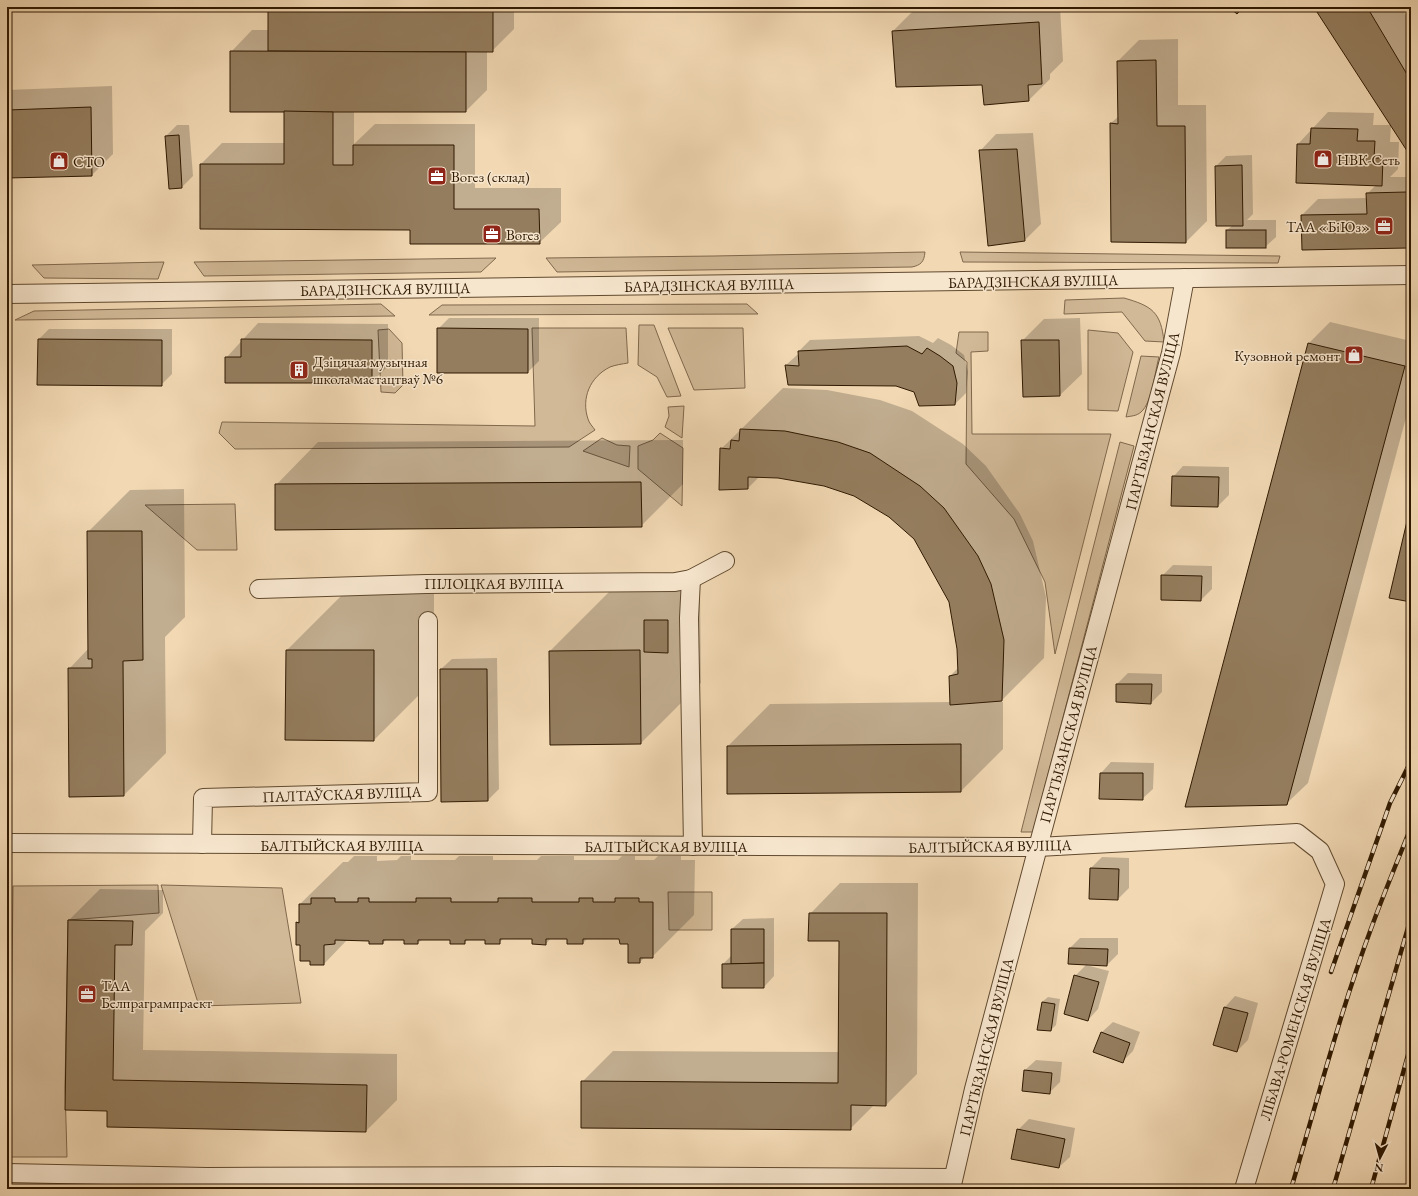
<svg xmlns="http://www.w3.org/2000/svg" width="1418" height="1196" font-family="'EB Garamond',serif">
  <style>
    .green { fill: #d1b896; stroke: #80684c }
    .shadow { fill: #0003 }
    .building { fill: #947d5e; stroke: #2f1901 }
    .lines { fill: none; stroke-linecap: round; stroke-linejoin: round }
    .minor-casing { stroke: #60492e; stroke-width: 20 }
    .minor { stroke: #f7e6ce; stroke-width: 18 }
    .rail-casing { stroke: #2f1901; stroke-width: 4.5 }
    .rail { stroke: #f7e6ce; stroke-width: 3; stroke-dasharray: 9; stroke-linecap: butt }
    .labels { text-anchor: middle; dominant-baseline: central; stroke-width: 3; stroke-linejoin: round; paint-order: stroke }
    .poi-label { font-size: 15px; fill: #2f1901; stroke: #f7e6ce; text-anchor: start }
    .street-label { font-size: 15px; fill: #2f1901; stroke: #f7e6ce }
  </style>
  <rect width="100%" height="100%" fill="#f2d9b4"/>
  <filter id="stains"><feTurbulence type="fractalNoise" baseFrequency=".005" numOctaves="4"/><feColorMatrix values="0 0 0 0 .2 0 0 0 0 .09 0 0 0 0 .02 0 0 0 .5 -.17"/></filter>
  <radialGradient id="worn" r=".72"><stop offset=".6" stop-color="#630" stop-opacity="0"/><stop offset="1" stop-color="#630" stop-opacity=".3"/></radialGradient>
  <g class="green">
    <path d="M 925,252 C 924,262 921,265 912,267 L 557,272 L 546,258 L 714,256 Z"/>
    <polygon points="960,252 1280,256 1278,263 963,262"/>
    <polygon points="496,258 481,272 204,276 194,262"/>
    <polygon points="164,262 158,279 44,278 32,265"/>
    <path d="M 1124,298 C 1152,306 1161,312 1164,342 L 1145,341 L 1122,312 L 1064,314 L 1065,300 Z"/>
    <polygon points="381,304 395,316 15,320 34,311"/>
    <polygon points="747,304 758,314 429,315 442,305"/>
    <polygon points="639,325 654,325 681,396 667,397 657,377 638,365"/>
    <path d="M 532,328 L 626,328 L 628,363 C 622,364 615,365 610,367 C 590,377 581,398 588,419 C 589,423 593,427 595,430 L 569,447 L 235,449 L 219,433 L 222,422 L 535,426 Z"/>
    <polygon points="668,328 743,328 745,388 694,390"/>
    <polygon points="389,329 402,343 403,385 395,393 381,392 378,330"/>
    <polygon points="1088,330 1118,333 1133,352 1118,411 1088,410"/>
    <polygon points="959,332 988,332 988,351 971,352 972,434 1111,434 1055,654 1045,582 1014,519 966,464 967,362 956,353"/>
    <path d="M 1141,356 L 1159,357 C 1155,371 1152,403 1141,412 C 1137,416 1131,416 1126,417 Z"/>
    <polygon points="684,406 682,438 665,427 669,416 668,407"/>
    <polygon points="660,433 683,448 682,506 638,469 638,446 653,440"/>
    <polygon points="602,438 617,445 630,446 629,467 583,451"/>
    <polygon points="1120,442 1134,446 1033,832 1021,832"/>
    <polygon points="235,504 237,550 197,550 145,505"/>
    <polygon points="158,885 159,913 68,920 65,1087 67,1157 10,1157 13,886"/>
    <polygon points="161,885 282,888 301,1003 199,1006"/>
    <polygon points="668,892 712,892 712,930 669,930"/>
  </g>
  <g class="shadow">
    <polygon points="269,7 514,7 514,29 492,51 487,51 487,90 466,111 354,111 354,144 375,124 475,124 475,188 561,188 561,222 539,243 410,229 201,164 222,143 285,143 285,110 231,52 252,30 269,30"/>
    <polygon points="957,7 1060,7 1063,61 1050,74 1050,79 1029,100 983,84 893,31 915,9"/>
    <polygon points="1316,7 1401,7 1411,24 1411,155"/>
    <polygon points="1178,39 1178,105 1206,105 1207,221 1186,242 1111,123 1119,116 1118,61 1139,40"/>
    <polygon points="112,86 113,154 92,175 7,177 7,90"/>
    <polygon points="1328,112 1374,113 1373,125 1391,125 1390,142 1399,142 1398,169 1390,177 1411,177 1411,243 1408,247 1302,215 1318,199 1368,198 1367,194 1376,185 1298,144"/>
    <polygon points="177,125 189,125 193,176 182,187 169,188 166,136"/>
    <polygon points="1033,133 1041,224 1025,240 980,151 996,134"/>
    <polygon points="1252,155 1253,214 1247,220 1276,220 1276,237 1265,247 1227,230 1233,225 1216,166 1226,156"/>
    <polygon points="449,318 539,318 539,361 528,372 438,329"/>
    <polygon points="1080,318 1082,374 1060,395 1024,396 1022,341 1044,319"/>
    <polygon points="1330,322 1411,341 1411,399 1308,783 1286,804 1309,343"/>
    <polygon points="258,323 388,324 388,366 372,382 226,358"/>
    <polygon points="49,329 172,329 172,374 161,385 39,339"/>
    <polygon points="919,336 933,343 938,338 951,345 964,355 968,372 966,393 955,404 896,385 786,365 797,355 800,355 799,351 810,340"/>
    <polygon points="783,388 827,390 880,400 912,411 963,444 986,466 1020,514 1033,541 1046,597 1044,658 1000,702 1003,702 1003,749 961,791 728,746 770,704 951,702 950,676 959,667 958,649 950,602 915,539 890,516 854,495 825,485 779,477 760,476 748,488 721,449"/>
    <polygon points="683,440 683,484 641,526 276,485 318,442"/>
    <polygon points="1183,466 1229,467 1229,495 1218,506 1173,477"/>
    <polygon points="184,489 185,617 165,637 166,753 124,795 69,669 88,649 88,532 130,490"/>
    <polygon points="1173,565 1212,566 1212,589 1201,600 1162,599 1162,576"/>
    <polygon points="347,590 434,591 434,680 374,740 287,650"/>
    <polygon points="610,591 700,591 701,683 641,743 550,651"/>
    <polygon points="497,658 499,789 488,800 441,669 452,659"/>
    <polygon points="1128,673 1162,674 1162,692 1151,703 1117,684"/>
    <polygon points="1111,762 1154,763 1153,789 1142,799 1100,798 1101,773"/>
    <polygon points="354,856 377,856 377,861 397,860 401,856 411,856 411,860 455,860 459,856 493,856 493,860 537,860 541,856 574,856 574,860 618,860 622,856 635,856 635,860 654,860 658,856 681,856 681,860 695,860 694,915 652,957 645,957 640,962 629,943 620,938 588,938 583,943 568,938 551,938 546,944 533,938 504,938 499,943 486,939 469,939 464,943 451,939 423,939 418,943 405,939 387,939 383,943 370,940 348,939 324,964 311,960 301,944 297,923 300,920 300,904 343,862 348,862"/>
    <polygon points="1102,857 1129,858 1129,888 1118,899 1091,868"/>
    <polygon points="840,883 918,883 917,1074 886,1105 875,1104 850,1129 582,1082 613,1051 839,1052 840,940 810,914"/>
    <polygon points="100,889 163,890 163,913 145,931 143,1050 397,1054 397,1100 366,1131 109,1110 66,1109 69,920"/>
    <polygon points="774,918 774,976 764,987 723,964 732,955 732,929 743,919"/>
    <polygon points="1080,938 1118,938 1118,954 1107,965 1070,948"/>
    <polygon points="1086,965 1109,971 1098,1009 1088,1020 1075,976"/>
    <polygon points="1235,996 1258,1003 1248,1040 1237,1051 1225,1007"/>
    <polygon points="1048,997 1060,999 1056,1025 1051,1030 1042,1002"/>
    <polygon points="1113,1022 1140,1032 1133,1051 1122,1062 1102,1032"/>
    <polygon points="1036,1060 1062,1062 1060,1082 1049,1093 1025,1070"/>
    <polygon points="1029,1119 1075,1128 1070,1157 1059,1167 1018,1130"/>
  </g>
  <g class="building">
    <polygon points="268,7 493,7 493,52 268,51"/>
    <polygon points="1229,7 1243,7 1237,14"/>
    <polygon points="1315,7 1367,7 1411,81 1411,157 1315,9"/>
    <polygon points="1039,22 1042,84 1028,85 1029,101 984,105 982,85 896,87 892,31"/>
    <polygon points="230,51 466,52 466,112 230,112"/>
    <polygon points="1156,60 1157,126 1185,126 1186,243 1111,242 1110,123 1118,124 1117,61"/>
    <polygon points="91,107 92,176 7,178 7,110"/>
    <polygon points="284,111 333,112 333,165 353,165 353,145 454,145 454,209 539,209 540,244 410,244 410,230 200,229 200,164 284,164"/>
    <polygon points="1311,128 1358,129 1357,141 1375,141 1374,158 1383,158 1382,186 1296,183 1297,144 1310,144"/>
    <polygon points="179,135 182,188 169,189 165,136"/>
    <polygon points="1017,149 1025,241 988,246 979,150"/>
    <polygon points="1242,165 1243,226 1216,226 1215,166"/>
    <polygon points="1407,192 1408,248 1302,250 1301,215 1367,214 1366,193"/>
    <rect x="1226" y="230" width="40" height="18"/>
    <polygon points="437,328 528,329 528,373 437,373"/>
    <polygon points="38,339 162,340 162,386 37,385"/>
    <polygon points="241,339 372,340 372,383 225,383 225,357 241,357"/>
    <polygon points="1021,340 1059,340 1060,396 1023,397"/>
    <polygon points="1308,343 1405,366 1287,805 1185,807"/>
    <polygon points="907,346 922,354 927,348 940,356 953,366 957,383 955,405 919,406 914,392 896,386 788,385 785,365 799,366 798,351"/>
    <polygon points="740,429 785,431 838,442 870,453 920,486 944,508 978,556 991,584 1004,640 1002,701 950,705 949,676 958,674 957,649 949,602 914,539 889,517 854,496 824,486 778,478 748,477 748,489 719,490 720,448 730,449 731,440 739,441"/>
    <polygon points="1172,476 1219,477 1218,507 1171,506"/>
    <polygon points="641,482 642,527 275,530 275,484"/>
    <polygon points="1411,504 1411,602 1389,598"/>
    <polygon points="87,531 142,531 143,660 123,661 124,796 69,797 68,668 92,668 92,659 88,659"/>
    <polygon points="1161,575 1202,576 1201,601 1161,600"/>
    <polygon points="644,620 668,620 668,653 644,652"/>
    <polygon points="286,650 374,650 374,741 285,740"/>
    <polygon points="640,650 641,744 550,745 549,651"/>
    <polygon points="440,669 487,669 488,801 441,802"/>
    <polygon points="1116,684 1152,684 1151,704 1116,702"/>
    <polygon points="961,744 961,792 727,794 727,746"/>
    <polygon points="1100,773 1143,773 1143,800 1099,799"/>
    <polygon points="1090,868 1119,869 1118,900 1089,899"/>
    <polygon points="311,898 335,898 335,902 358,902 358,898 369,898 369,902 416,902 416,898 451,898 451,902 498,902 498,898 532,898 532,902 579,902 579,898 593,898 593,902 615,902 615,898 639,898 639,902 653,902 653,958 640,958 640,963 628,963 628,944 620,944 619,939 583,939 583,944 567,944 567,939 546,939 546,945 532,944 532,939 500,939 500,944 485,944 485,940 465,940 465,944 450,944 450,940 418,940 418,944 404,944 404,940 383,940 383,944 369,944 369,941 335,940 335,944 324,945 324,965 310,965 310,961 300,961 300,945 296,945 296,922 299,923 299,904 311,904"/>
    <polygon points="809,913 887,913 886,1106 851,1105 851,1130 581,1128 581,1081 838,1083 839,941 808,941"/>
    <polygon points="68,920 133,921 132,945 115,945 113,1080 367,1085 366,1132 107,1127 107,1111 65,1110"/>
    <polygon points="731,929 764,929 764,963 731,964"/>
    <polygon points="1069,948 1108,949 1107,966 1068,964"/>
    <polygon points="764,963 764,988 722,988 722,964"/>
    <polygon points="1074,975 1099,982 1088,1021 1064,1014"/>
    <polygon points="1042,1002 1055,1004 1051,1031 1037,1030"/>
    <polygon points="1224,1007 1248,1013 1237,1052 1213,1045"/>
    <polygon points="1101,1032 1130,1043 1123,1063 1093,1052"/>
    <polygon points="1024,1070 1052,1073 1050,1094 1022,1091"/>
    <polygon points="1017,1129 1065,1139 1059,1168 1011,1159"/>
  </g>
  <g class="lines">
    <g class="minor-casing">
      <g id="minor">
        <polyline points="7,294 1411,275"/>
        <polyline points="691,579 689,618 693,846"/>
        <polyline points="259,589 426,584 675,582 691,579 725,561"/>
        <polyline points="7,843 1038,847 1297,833 1320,851 1335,884 1244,1189"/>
        <polyline points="202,844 203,798 428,792 428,621"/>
        <polyline points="7,1173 207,1177 556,1176 953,1178"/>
        <polyline points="951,1189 974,1089 1038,847 1171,353 1185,278"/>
      </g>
    </g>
    <use href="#minor" class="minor"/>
    <g class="rail-casing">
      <g id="rail">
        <polyline points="1331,972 1390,803 1411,761"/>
        <path d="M 1291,1189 C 1317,1101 1340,1012 1372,926 C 1384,893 1398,860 1411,827"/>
        <polyline points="1333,1189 1411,917"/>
        <polyline points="1371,1189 1411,1044"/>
      </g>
    </g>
    <use href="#rail" class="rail"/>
  </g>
  <defs>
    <g id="shop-square" transform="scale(1)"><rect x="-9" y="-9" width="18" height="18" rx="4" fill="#8f2418" stroke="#f7e6ce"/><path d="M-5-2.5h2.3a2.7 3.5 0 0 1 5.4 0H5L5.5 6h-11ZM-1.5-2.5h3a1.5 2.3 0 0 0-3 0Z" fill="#fff"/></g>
    <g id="office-square" transform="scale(1)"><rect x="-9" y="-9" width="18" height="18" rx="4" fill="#8f2418" stroke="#f7e6ce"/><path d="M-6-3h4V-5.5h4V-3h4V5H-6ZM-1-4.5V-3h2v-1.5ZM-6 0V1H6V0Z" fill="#fff"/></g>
    <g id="building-square" transform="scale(1)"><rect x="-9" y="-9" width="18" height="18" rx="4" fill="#8f2418" stroke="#f7e6ce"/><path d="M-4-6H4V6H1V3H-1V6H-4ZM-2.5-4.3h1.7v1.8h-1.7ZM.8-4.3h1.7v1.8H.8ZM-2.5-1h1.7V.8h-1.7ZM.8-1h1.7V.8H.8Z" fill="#fff"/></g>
  </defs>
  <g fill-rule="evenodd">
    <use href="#shop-square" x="1323" y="159"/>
    <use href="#shop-square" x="59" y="161"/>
    <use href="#office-square" x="437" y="176"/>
    <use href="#office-square" x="1384" y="226"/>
    <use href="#office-square" x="492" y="234"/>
    <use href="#shop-square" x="1354" y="355"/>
    <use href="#building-square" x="299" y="370"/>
    <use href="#office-square" x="87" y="994"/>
  </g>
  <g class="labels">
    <g class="poi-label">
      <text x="1337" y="159">НВК-Сеть</text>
      <text x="73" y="161">СТО</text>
      <text x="451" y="176">Вогез (склад)</text>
      <text x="1370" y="226" text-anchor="end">ТАА «БіЮз»</text>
      <text x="506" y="234">Вогез</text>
      <text x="1340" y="355" text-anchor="end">Кузовной ремонт</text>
      <text x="313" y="361">Дзіцячая музычная<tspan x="313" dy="17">школа мастацтваў №6</tspan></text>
      <text x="101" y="985">ТАА<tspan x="101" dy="17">Белпрагрампраект</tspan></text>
    </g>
    <g class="street-label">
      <text transform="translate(1033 281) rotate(-1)">БАРАДЗІНСКАЯ ВУЛІЦА</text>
      <text transform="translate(709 285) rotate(-1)">БАРАДЗІНСКАЯ ВУЛІЦА</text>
      <text transform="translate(385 289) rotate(-1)">БАРАДЗІНСКАЯ ВУЛІЦА</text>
      <text transform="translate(1152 421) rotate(-76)">ПАРТЫЗАНСКАЯ ВУЛІЦА</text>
      <text x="494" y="583">ПІЛОЦКАЯ ВУЛІЦА</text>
      <text transform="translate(1068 734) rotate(-75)">ПАРТЫЗАНСКАЯ ВУЛІЦА</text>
      <text transform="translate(342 794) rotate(-2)">ПАЛТАЎСКАЯ ВУЛІЦА</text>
      <text x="342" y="845">БАЛТЫЙСКАЯ ВУЛІЦА</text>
      <text x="666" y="846">БАЛТЫЙСКАЯ ВУЛІЦА</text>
      <text transform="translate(990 846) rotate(-1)">БАЛТЫЙСКАЯ ВУЛІЦА</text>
      <text transform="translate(1295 1019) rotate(-73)">ЛІБАВА-РОМЕНСКАЯ ВУЛІЦА</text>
      <text transform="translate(986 1047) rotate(-76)">ПАРТЫЗАНСКАЯ ВУЛІЦА</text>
    </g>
  </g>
  <rect width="1418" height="1196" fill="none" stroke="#f2d9b4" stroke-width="24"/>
  <rect x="8" y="8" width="1402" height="1180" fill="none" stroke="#2f1901" stroke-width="2"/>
  <rect x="12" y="12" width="1394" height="1172" fill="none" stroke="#2f1901"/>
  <g transform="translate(1380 1158) rotate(186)" stroke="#f7e6ce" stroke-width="3" paint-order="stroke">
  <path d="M0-3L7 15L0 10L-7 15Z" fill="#2f1901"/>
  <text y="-6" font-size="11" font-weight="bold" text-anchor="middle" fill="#2f1901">N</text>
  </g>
  <rect width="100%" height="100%" filter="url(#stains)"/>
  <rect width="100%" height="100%" fill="url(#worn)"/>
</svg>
